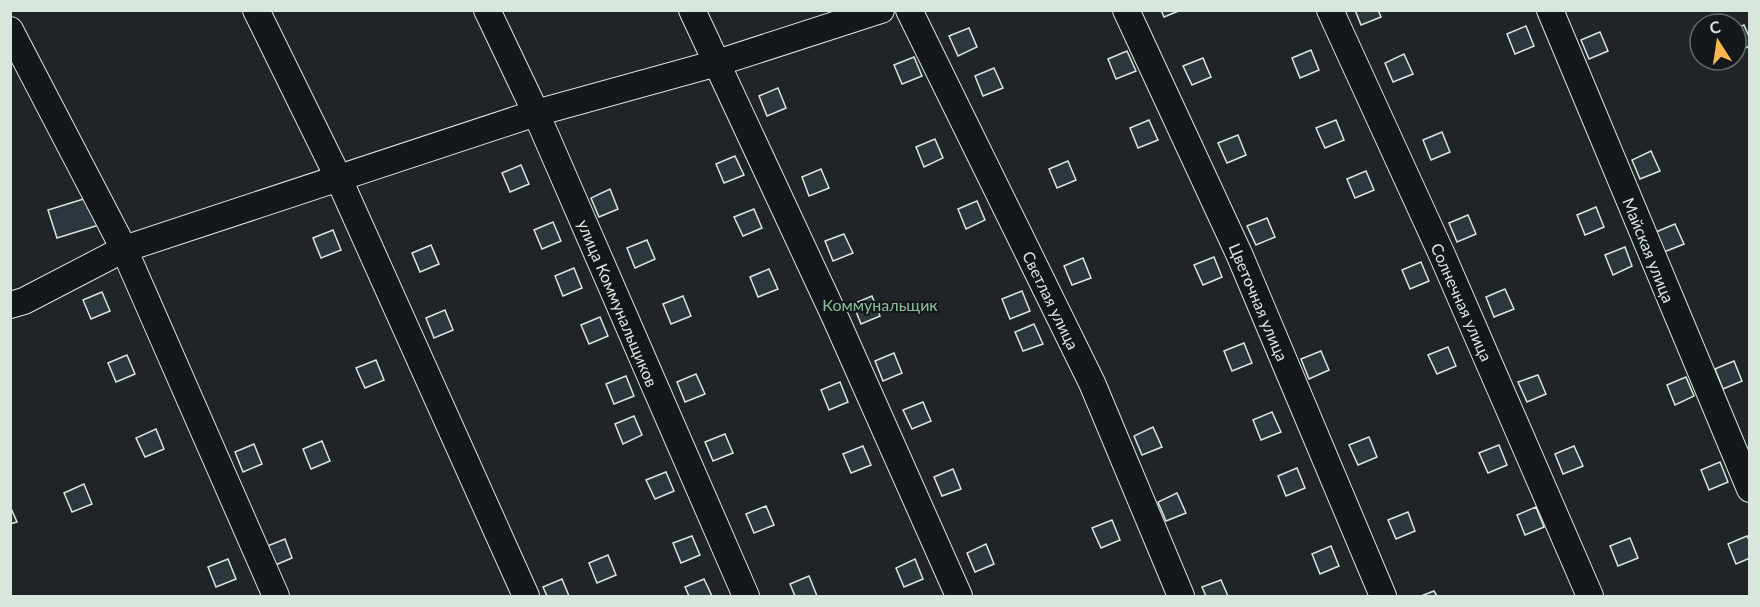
<svg xmlns="http://www.w3.org/2000/svg" width="1760" height="607" font-family="Lato,sans-serif">
  <style>
    .green { fill: #202428; stroke: #939e99; stroke-width: 1.5; fill-rule: evenodd }
    .building { fill: #2c363c; stroke: #d8e6dc; stroke-width: 1.5 }
    .lines { fill: none; stroke-linecap: round; stroke-linejoin: round }
    .street-casing { stroke: #d8e6dc; stroke-width: 28 }
    .street { stroke: #14181c; stroke-width: 26 }
    .labels { text-anchor: middle; dominant-baseline: central; stroke-width: 4.5; stroke-linejoin: round; paint-order: stroke }
    .street-label { font-size: 16px; fill: #d8e6dc; stroke: #14181c }
    .park-label { font-size: 16px; fill: #8ac095; stroke: #14181c }
  </style>
  <rect width="100%" height="100%" fill="#14181c"/>
  <path class="green" d="M 11,11 L 1749,11 L 1749,596 L 11,596 ZM 1700,24 L 1736,24 L 1736,60 L 1700,60 Z"/>
  <g class="building">
    <polygon points="1161,10 1181,10 1164,17"/>
    <polygon points="1355,10 1378,10 1381,17 1361,25"/>
    <polygon points="1744,25 1750,39 1750,46 1736,52 1736,28"/>
    <polygon points="1526,26 1534,46 1515,54 1507,34"/>
    <polygon points="969,28 977,47 958,56 949,36"/>
    <polygon points="1600,32 1608,51 1589,59 1581,40"/>
    <polygon points="1311,50 1319,70 1300,78 1292,58"/>
    <polygon points="1127,51 1136,71 1116,79 1108,59"/>
    <polygon points="1404,54 1413,74 1393,82 1385,63"/>
    <polygon points="914,57 922,76 902,84 894,65"/>
    <polygon points="1203,58 1211,77 1192,85 1183,66"/>
    <polygon points="994,68 1003,88 983,96 975,76"/>
    <polygon points="778,88 786,108 767,116 759,96"/>
    <polygon points="1149,120 1158,140 1138,148 1130,128"/>
    <polygon points="1336,120 1344,140 1325,148 1316,128"/>
    <polygon points="1442,132 1450,152 1431,160 1423,140"/>
    <polygon points="1238,135 1246,155 1227,163 1218,143"/>
    <polygon points="935,139 943,158 924,167 916,147"/>
    <polygon points="1651,151 1660,171 1640,179 1632,160"/>
    <polygon points="735,156 744,175 724,183 716,164"/>
    <polygon points="1068,161 1076,180 1057,188 1049,169"/>
    <polygon points="521,165 529,184 510,192 502,173"/>
    <polygon points="821,169 829,188 809,196 802,177"/>
    <polygon points="1366,171 1374,190 1355,198 1347,179"/>
    <polygon points="610,189 618,209 599,217 591,198"/>
    <polygon points="90,197 99,225 57,238 48,210"/>
    <polygon points="977,201 985,220 966,229 958,209"/>
    <polygon points="1596,207 1604,227 1585,235 1577,215"/>
    <polygon points="754,209 762,228 743,236 734,217"/>
    <polygon points="1468,215 1476,234 1457,242 1449,223"/>
    <polygon points="1267,218 1275,237 1256,245 1247,226"/>
    <polygon points="553,222 561,241 542,249 534,230"/>
    <polygon points="1675,224 1684,244 1664,252 1656,232"/>
    <polygon points="333,230 341,250 321,258 313,238"/>
    <polygon points="844,234 853,253 833,261 825,241"/>
    <polygon points="647,240 655,259 635,268 627,248"/>
    <polygon points="431,245 439,264 420,272 412,253"/>
    <polygon points="1625,247 1632,266 1613,275 1605,255"/>
    <polygon points="1214,257 1222,277 1203,285 1194,265"/>
    <polygon points="1083,258 1091,278 1072,285 1064,266"/>
    <polygon points="1421,262 1429,281 1410,289 1402,270"/>
    <polygon points="574,268 582,288 563,296 555,276"/>
    <polygon points="769,269 778,289 758,297 750,277"/>
    <polygon points="1505,289 1514,309 1494,317 1486,297"/>
    <polygon points="1022,291 1030,311 1010,319 1002,299"/>
    <polygon points="102,292 110,311 91,319 83,300"/>
    <polygon points="683,296 691,316 671,324 663,304"/>
    <polygon points="872,296 880,316 861,324 853,304"/>
    <polygon points="445,310 453,330 434,338 426,318"/>
    <polygon points="600,317 608,336 589,344 581,325"/>
    <polygon points="1034,324 1043,344 1023,351 1015,332"/>
    <polygon points="1244,343 1252,363 1232,371 1224,351"/>
    <polygon points="1448,347 1456,366 1437,374 1428,355"/>
    <polygon points="1321,351 1329,370 1309,379 1301,359"/>
    <polygon points="894,353 902,373 883,381 875,361"/>
    <polygon points="127,355 135,374 116,382 108,363"/>
    <polygon points="376,360 384,380 365,388 356,368"/>
    <polygon points="1734,361 1742,381 1723,389 1715,369"/>
    <polygon points="696,374 705,394 685,402 677,382"/>
    <polygon points="1538,375 1546,394 1527,402 1518,382"/>
    <polygon points="626,376 634,396 614,404 606,384"/>
    <polygon points="1686,377 1694,396 1675,405 1667,385"/>
    <polygon points="840,382 848,402 829,410 821,390"/>
    <polygon points="923,402 931,421 912,429 903,410"/>
    <polygon points="1272,412 1281,432 1261,440 1253,420"/>
    <polygon points="634,416 642,435 623,444 615,424"/>
    <polygon points="1153,427 1162,447 1142,455 1134,436"/>
    <polygon points="156,429 164,449 145,457 136,438"/>
    <polygon points="725,434 733,453 713,461 705,442"/>
    <polygon points="1369,437 1377,457 1358,465 1349,445"/>
    <polygon points="322,441 330,461 311,469 303,449"/>
    <polygon points="254,444 262,464 243,472 235,452"/>
    <polygon points="1499,445 1507,465 1488,473 1479,453"/>
    <polygon points="863,446 871,465 851,473 843,454"/>
    <polygon points="1574,446 1583,466 1563,474 1555,454"/>
    <polygon points="1720,462 1728,482 1709,490 1701,470"/>
    <polygon points="1297,468 1305,488 1286,496 1278,476"/>
    <polygon points="953,469 961,489 942,496 934,477"/>
    <polygon points="666,472 674,491 655,499 646,480"/>
    <polygon points="84,484 92,504 72,512 64,493"/>
    <polygon points="1177,493 1186,513 1166,521 1158,502"/>
    <polygon points="10,506 17,522 10,524"/>
    <polygon points="766,506 774,525 754,533 746,514"/>
    <polygon points="1536,507 1544,527 1525,535 1517,515"/>
    <polygon points="1408,512 1415,531 1396,539 1388,520"/>
    <polygon points="1112,520 1120,540 1101,548 1092,528"/>
    <polygon points="692,536 700,555 681,563 673,543"/>
    <polygon points="1747,536 1750,542 1750,558 1736,564 1728,544"/>
    <polygon points="1630,538 1638,558 1618,566 1610,546"/>
    <polygon points="285,539 292,558 273,566 265,547"/>
    <polygon points="986,544 994,564 975,572 967,553"/>
    <polygon points="1331,546 1339,566 1320,574 1312,554"/>
    <polygon points="608,555 616,575 597,583 589,563"/>
    <polygon points="228,559 236,579 216,587 208,567"/>
    <polygon points="915,559 923,579 904,587 896,568"/>
    <polygon points="809,576 817,596 795,596 790,584"/>
    <polygon points="562,579 569,596 547,596 543,587"/>
    <polygon points="704,579 712,596 689,596 685,587"/>
    <polygon points="1221,580 1228,596 1206,596 1202,587"/>
    <polygon points="1434,591 1437,596 1421,596"/>
  </g>
  <g class="lines">
    <g class="street-casing">
      <g id="street">
        <polyline points="256,10 338,177 526,596"/>
        <polyline points="487,10 536,113 746,596"/>
        <polyline points="692,10 835,317 959,596"/>
        <polyline points="909,10 1092,383 1181,596"/>
        <polyline points="1126,10 1240,256 1383,596"/>
        <polyline points="1330,10 1443,257 1590,596"/>
        <polyline points="1550,10 1750,489"/>
        <polyline points="10,30 124,249 276,596"/>
        <polyline points="10,305 24,301 124,249 536,113 717,63 881,10"/>
      </g>
    </g>
    <use href="#street" class="street"/>
  </g>
  <g class="labels">
    <g class="street-label">
      <text transform="translate(1649 250) rotate(68)">Майская улица</text>
      <text transform="translate(1051 300) rotate(64)">Светлая улица</text>
      <text transform="translate(1259 302) rotate(67)">Цветочная улица</text>
      <text transform="translate(1462 302) rotate(66)">Солнечная улица</text>
      <text transform="translate(618 303) rotate(67)">улица Коммунальщиков</text>
    </g>
    <g class="park-label">
      <text x="880" y="304">Коммунальщик</text>
    </g>
  </g>
  <rect width="1760" height="607" fill="none" stroke="#d8e6dc" stroke-width="24"/>
  <g transform="translate(1718 42) rotate(348)"><circle r="28" fill="#14181c" stroke="#626a69" stroke-width="1.5"/>
  <path d="M0-4.5L10 22L0 15L-10 22Z" fill="#ffb74d"/>
  <text y="-9" font-size="16" font-weight="bold" text-anchor="middle" fill="#d8e6dc">С</text>
  </g>
</svg>
